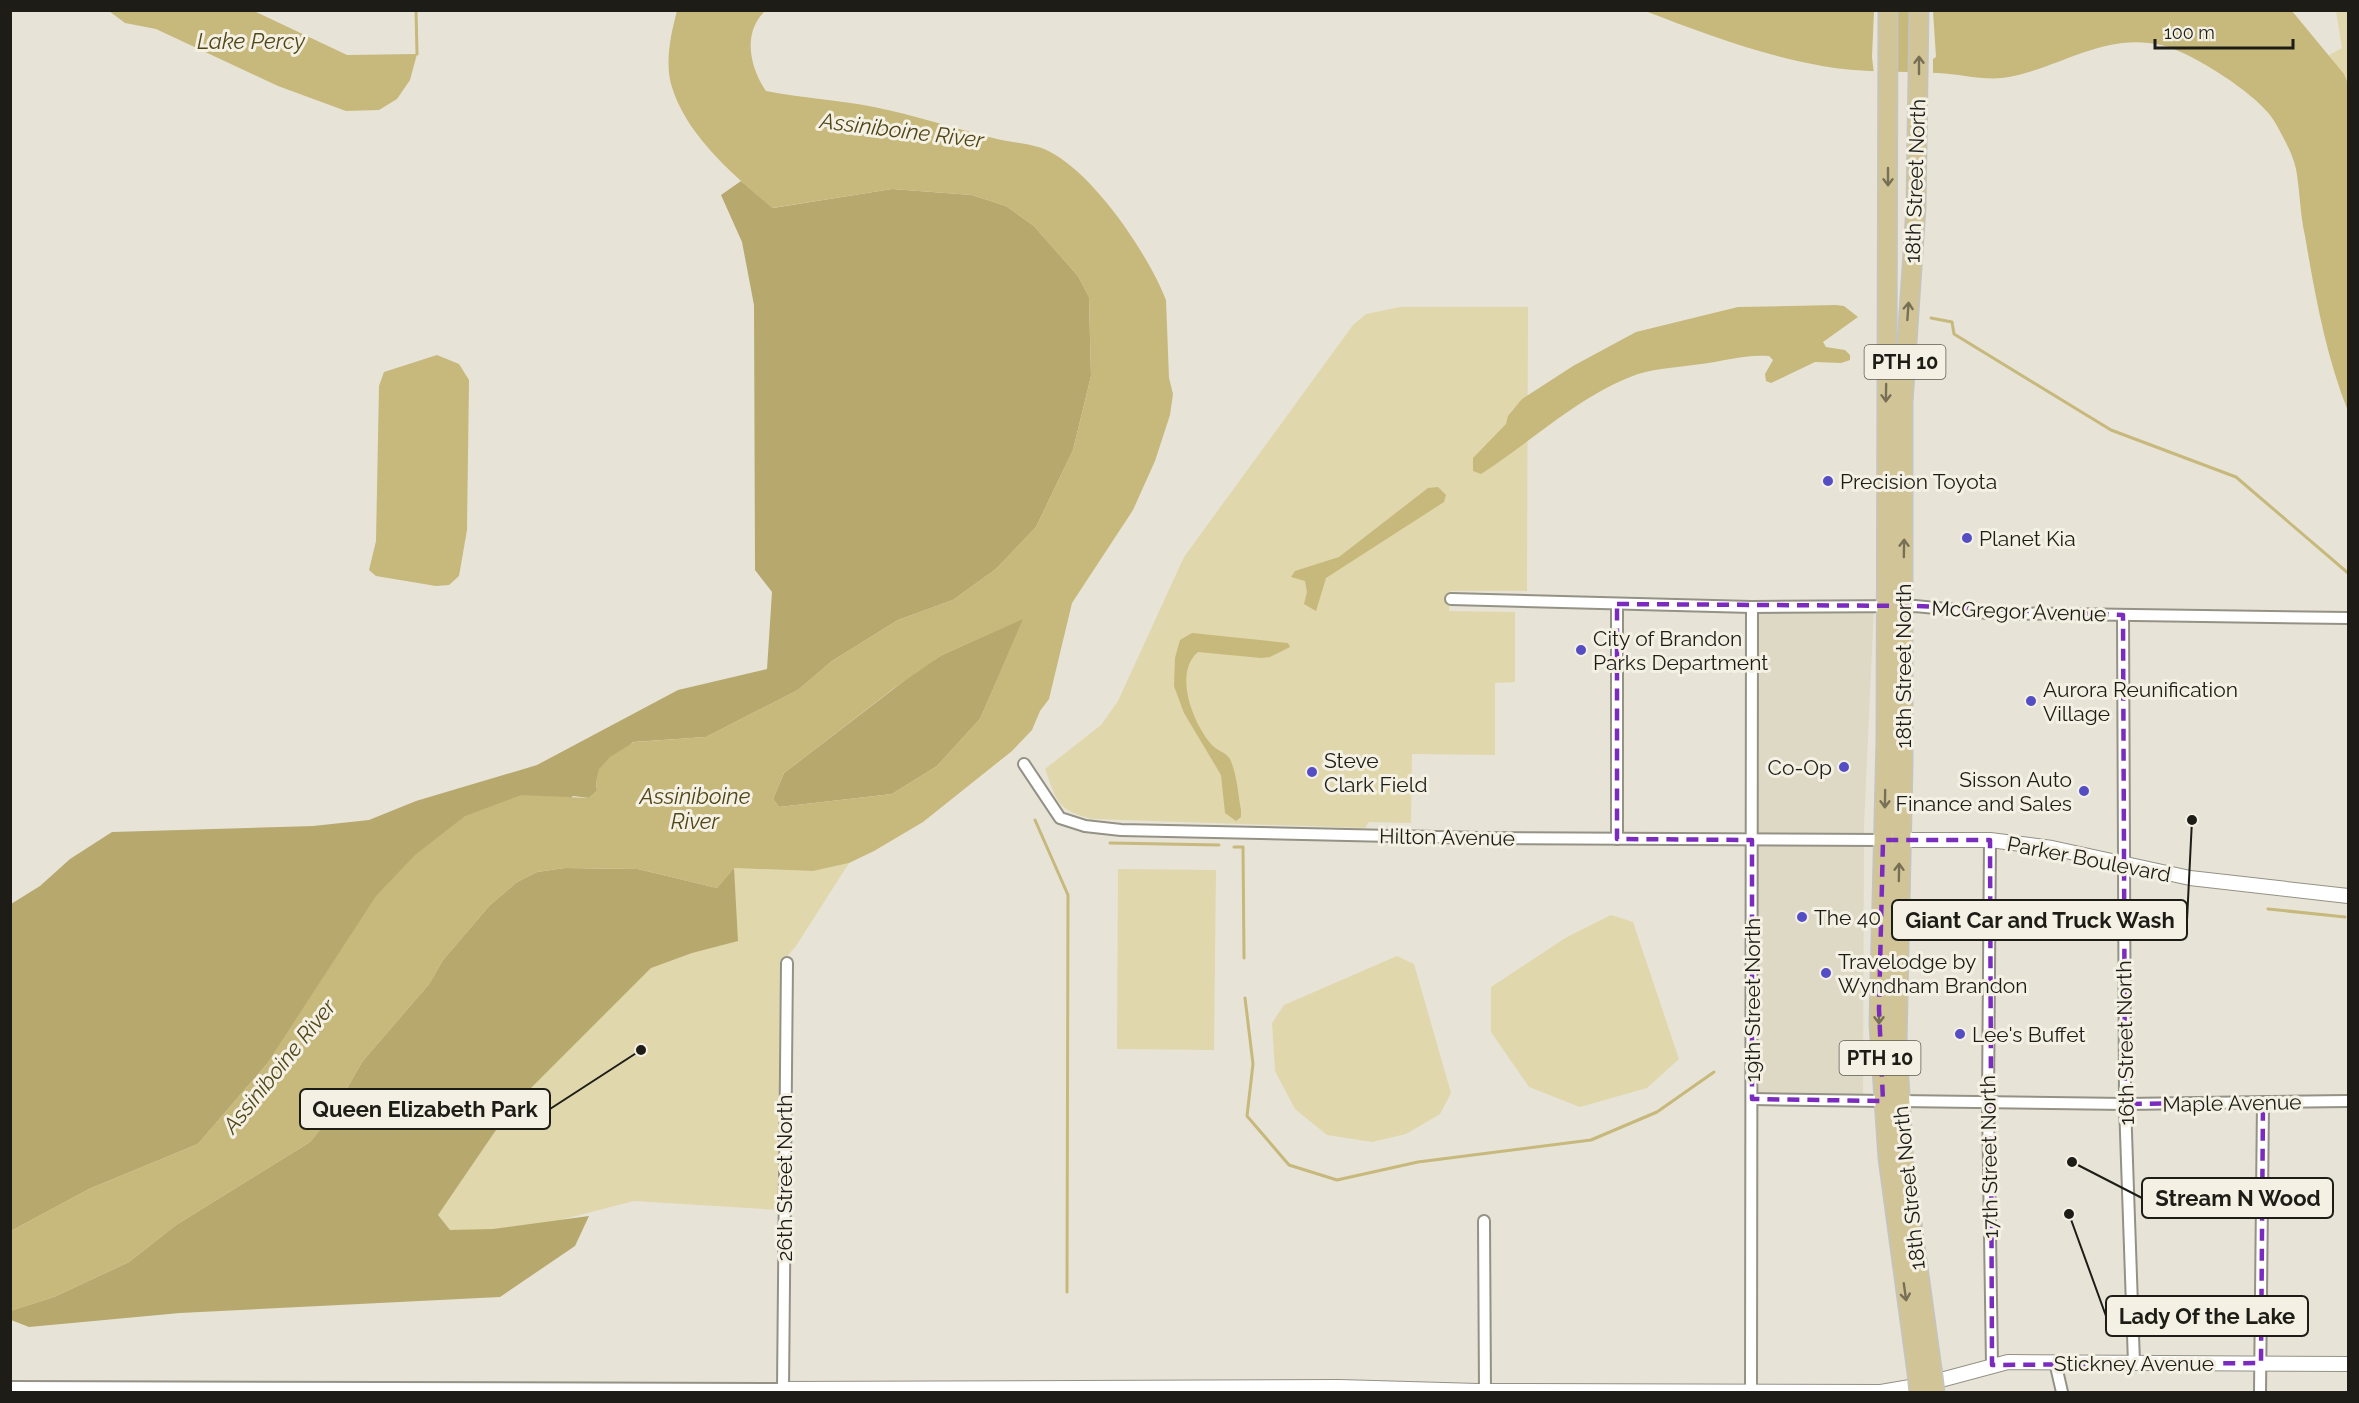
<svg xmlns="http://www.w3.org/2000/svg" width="2359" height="1403" font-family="Raleway,sans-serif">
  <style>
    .built { fill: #ddd9c5 }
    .green { fill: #e1d7ac }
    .forest { fill: #b7a96d }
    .water { fill: #c7b87c; fill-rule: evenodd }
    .pier { fill: #e7e4d7 }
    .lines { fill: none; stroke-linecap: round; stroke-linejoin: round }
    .stream { stroke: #c7b87c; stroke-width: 3 }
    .minor-casing { stroke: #949185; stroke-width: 14 }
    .tertiary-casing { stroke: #949185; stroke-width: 16 }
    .primary-casing { stroke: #c4c4c3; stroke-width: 21 }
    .minor { stroke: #fff; stroke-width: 10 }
    .tertiary { stroke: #fff; stroke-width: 14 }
    .primary { stroke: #d1c597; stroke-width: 18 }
    .primary-bridge-casing { stroke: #c4c4c3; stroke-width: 21; stroke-linecap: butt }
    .primary-bridge { stroke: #d1c597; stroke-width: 18 }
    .oneway { stroke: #777057 }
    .marked { fill: none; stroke: #7b2cbf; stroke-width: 4.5; stroke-dasharray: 12 8; stroke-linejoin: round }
    .poi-dot { fill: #544dc4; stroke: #f4f1e4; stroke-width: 2 }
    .labels { text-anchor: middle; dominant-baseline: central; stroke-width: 6; stroke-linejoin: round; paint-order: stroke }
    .shield { fill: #f4f1e4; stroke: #5e5c54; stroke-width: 1.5 }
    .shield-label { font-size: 20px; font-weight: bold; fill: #1d1c17 }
    .street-label { font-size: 21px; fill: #1d1c17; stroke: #f4f1e4 }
    .poi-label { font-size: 21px; fill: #1d1c17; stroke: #f4f1e4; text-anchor: start }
    .water-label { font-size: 22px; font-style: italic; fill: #514617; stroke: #f4f1e4 }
    .leader { fill: none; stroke: #1d1c17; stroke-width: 2 }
    .callout-dot { fill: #1d1c17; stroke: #f4f1e4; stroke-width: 2 }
    .callout { fill: #f4f1e4; stroke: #1d1c17; stroke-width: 2 }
    .callout-label { font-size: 22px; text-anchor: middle; font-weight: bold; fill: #1d1c17 }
  </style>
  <rect width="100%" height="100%" fill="#e7e4d7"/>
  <polygon class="built" points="1752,607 1874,607 1864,825 1863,1099 1752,1099"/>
  <g class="green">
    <polygon points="2336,11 2348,11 2348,84 2329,55 2342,48"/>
    <path d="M 1400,307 L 1528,307 L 1527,591 L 1450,591 L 1449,611 L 1515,612 L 1515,682 L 1495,683 L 1495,755 L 1412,754 L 1411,823 L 1369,822 L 1365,828 L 1092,819 C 1056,810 1057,801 1045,769 L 1101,725 L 1118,701 L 1184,557 L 1353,325 L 1366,314 Z"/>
    <polygon points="849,863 796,946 780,964 779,1210 634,1201 366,1270 430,1137 734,868 813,871"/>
    <polygon points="1118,869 1216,870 1214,1050 1117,1049"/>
    <polygon points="1611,915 1633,922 1679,1059 1647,1088 1580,1107 1529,1087 1491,1032 1491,987 1567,937"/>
    <polygon points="1397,956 1414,964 1451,1093 1440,1114 1406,1134 1372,1142 1327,1135 1295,1109 1275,1071 1272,1023 1284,1005"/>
  </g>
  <g class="forest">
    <polygon points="741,181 773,208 892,189 972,195 1006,206 1034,226 1078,276 1089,297 1091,376 1073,450 1036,527 996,569 953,600 898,620 832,661 798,690 706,737 633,742 596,781 597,791 589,798 573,796 266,1065 198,1144 89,1189 11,1231 11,904 40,886 70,859 112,832 313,826 369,820 416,801 537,765 678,690 767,669 772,592 755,570 754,305 742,242 721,195"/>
    <polygon points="1024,618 980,719 937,766 892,794 779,807 773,799 784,773 917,671 942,655"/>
    <polygon points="565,868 638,869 717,888 734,868 738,941 692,953 651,968 511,1108 438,1215 450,1230 493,1229 589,1216 575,1246 500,1297 180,1313 29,1327 11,1320 10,1311 54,1297 129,1262 176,1225 310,1142 333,1113 362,1062 429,984 443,960 490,905 517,882 537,872"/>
  </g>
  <g class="water">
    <polygon points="109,11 254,11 347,55 417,54 410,80 397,99 379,110 346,111 278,86 156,29 125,23"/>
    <path d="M 677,11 L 765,11 C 742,33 750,68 766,91 C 802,98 838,100 874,107 C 914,115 953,128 993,138 C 1013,144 1035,142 1054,154 C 1097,179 1148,254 1166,300 L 1169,378 L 1173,394 L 1170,415 L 1155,461 L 1133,510 L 1072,603 L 1049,699 L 1040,711 L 1032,730 L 1012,751 L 923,822 L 874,851 L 849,863 L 813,871 L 734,868 L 717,888 L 638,869 L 565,868 L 537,872 L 517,882 L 490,905 L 443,960 L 429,984 L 362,1062 L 333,1113 L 310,1142 L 176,1225 L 129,1262 L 54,1297 L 11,1311 L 11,1231 L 89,1189 L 198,1144 L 266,1065 L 376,896 L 415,855 L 465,816 L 521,795 L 589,798 L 597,791 L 596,781 L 599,769 L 610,757 L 634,742 L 706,737 L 798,690 L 832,661 L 898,620 L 953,600 L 996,569 L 1036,527 L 1073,450 L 1091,376 L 1089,297 L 1078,276 L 1034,226 L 1006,206 L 972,195 L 892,189 L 772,208 C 733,174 686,136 671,84 C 665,61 671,33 677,11 ZM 1023,619 L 980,719 L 937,766 L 892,794 L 779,807 L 773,799 L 784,773 L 893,689 L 942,655 Z"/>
    <path d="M 1645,11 L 2292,11 L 2344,74 L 2348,84 L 2348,411 C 2326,356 2315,295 2305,236 C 2300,214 2300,191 2296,169 C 2293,154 2283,137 2276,124 C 2263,97 2190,51 2161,45 C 2101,32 2059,70 2002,78 C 1981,80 1959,74 1938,73 C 1900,71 1860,73 1822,66 C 1760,55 1703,33 1645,11 Z"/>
    <path d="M 1836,305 L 1844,306 L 1858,317 L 1823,342 L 1826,347 L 1845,350 L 1850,355 L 1850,360 L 1841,363 L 1815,362 L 1771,383 L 1766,381 L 1765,374 L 1773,360 L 1769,356 C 1746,354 1724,361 1701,364 C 1681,367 1658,368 1638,374 C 1579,395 1533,441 1481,474 L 1473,471 L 1473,458 L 1506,424 L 1508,416 L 1522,399 L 1573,366 L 1636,332 L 1738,307 Z"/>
    <polygon points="437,355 459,364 469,380 467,530 459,576 449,585 436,586 376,576 369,570 376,541 379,386 384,372"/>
    <polygon points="1438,487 1446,495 1444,502 1326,578 1316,611 1304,604 1307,592 1305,581 1291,577 1295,571 1339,557 1428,488"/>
    <path d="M 1192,633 L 1288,643 L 1290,647 L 1270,657 L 1261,658 L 1198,652 C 1173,673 1193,724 1212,745 C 1217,751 1226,752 1230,759 C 1237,774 1238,794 1241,810 L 1241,817 L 1236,821 L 1225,813 L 1221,775 L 1184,713 L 1174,686 L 1175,658 L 1180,640 Z"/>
  </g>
  <g class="pier">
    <polygon points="1874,11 1897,11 1897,74 1874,74 1872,57"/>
    <polygon points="1910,11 1933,11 1936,57 1933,59 1933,76 1910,75"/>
  </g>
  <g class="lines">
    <g class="stream">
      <polyline points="416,10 417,54"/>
      <polyline points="1931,318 1952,322 1954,334 2111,430 2236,477 2348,573"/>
      <polyline points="1035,820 1068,895 1067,1292"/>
      <polyline points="1110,843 1219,845"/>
      <polyline points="1234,847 1243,847 1244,958"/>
      <polyline points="2268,909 2345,917"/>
      <polyline points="1245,998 1253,1064 1247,1116 1289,1165 1337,1180 1418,1162 1591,1140 1657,1112 1714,1072"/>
    </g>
    <g class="minor-casing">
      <g id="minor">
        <polyline points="1451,599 1752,607 1915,606 1988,613 2348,618"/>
        <polyline points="2123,615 2125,1104 2134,1363"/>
        <polyline points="1024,764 1060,818 1085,826 1121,830 1480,838 1883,840"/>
        <polyline points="1617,839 1617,604"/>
        <polyline points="1990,840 1988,1101 1992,1365"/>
        <polyline points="1752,1099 1883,1101"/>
        <polyline points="1899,1101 2125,1104 2348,1101"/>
        <polyline points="1484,1221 1485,1391"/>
        <polyline points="2055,1362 2062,1392"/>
        <polyline points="10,1387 783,1389 787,963"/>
        <polyline points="1751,1392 1752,607"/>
        <polyline points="2260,1392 2263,1102"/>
      </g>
    </g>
    <g class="tertiary-casing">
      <g id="tertiary">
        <polyline points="1893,840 1990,840 2052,848 2190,878 2348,896"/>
        <polyline points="783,1392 783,1389 1339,1387 1478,1391 1881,1392 1922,1385 2008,1362 2348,1364"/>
      </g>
    </g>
    <g class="primary-casing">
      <g id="primary">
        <polyline points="1888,10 1886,740 1879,1024 1888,1158 1917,1373"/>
        <polyline points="1919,10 1916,207 1903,402 1903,764 1897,1043 1904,1166 1932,1369"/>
      </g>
    </g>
    <use href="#minor" class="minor"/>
    <use href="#tertiary" class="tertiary"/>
    <use href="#primary" class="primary"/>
    <g class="primary-bridge-casing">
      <g id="primary-bridge">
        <polyline points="1932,1369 1935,1392"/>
        <polyline points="1917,1373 1919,1392"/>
      </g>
    </g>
    <use href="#primary-bridge" class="primary-bridge"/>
  </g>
  <defs><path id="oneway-shaft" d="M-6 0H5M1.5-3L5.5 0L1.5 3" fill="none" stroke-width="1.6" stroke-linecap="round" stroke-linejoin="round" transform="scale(1.5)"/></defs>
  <g class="oneway">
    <use href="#oneway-shaft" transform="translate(1919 65) rotate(-90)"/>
    <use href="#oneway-shaft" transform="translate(1888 177) rotate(90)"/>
    <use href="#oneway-shaft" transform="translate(1908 311) rotate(-86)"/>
    <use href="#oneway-shaft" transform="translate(1886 393) rotate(91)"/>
    <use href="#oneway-shaft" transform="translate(1904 548) rotate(-89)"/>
    <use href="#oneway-shaft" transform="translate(1885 799) rotate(91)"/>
    <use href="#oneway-shaft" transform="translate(1899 872) rotate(-89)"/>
    <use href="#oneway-shaft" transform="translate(1879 1015) rotate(90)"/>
    <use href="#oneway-shaft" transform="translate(1905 1292) rotate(82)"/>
  </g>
  <path class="marked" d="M 1617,604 L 1915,606 L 2123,615 L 2125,1104 L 2263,1102 L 2261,1363 L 1992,1365 L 1990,840 L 1883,840 L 1879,1009 L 1883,1101 L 1752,1099 L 1752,840 L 1617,839 Z"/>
  <g class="poi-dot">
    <circle cx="1828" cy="481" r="6"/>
    <circle cx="1967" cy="538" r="6"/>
    <circle cx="1581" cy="650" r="6"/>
    <circle cx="2031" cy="701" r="6"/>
    <circle cx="1844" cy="767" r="6"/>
    <circle cx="1312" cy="772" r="6"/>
    <circle cx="2084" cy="791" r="6"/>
    <circle cx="1802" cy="917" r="6"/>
    <circle cx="1826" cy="973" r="6"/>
    <circle cx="1960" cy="1034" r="6"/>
  </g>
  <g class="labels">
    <g class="shield">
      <rect x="1864.5" y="345" width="81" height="34" rx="4.5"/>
      <rect x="1839.5" y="1041" width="81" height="34" rx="4.5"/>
    </g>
    <g class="shield-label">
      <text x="1905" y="362">PTH 10</text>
      <text x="1880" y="1058">PTH 10</text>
    </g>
    <g class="street-label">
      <text transform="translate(1915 181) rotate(-88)">18th Street North</text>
      <text transform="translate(2019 611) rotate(2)">McGregor Avenue</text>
      <text transform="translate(1903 666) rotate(-90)">18th Street North</text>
      <text transform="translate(1447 837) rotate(1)">Hilton Avenue</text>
      <text transform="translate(2089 859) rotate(11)">Parker Boulevard</text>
      <text transform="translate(1752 1000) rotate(-90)">19th Street North</text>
      <text transform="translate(2125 1043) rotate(-91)">16th Street North</text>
      <text transform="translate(2232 1103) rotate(-1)">Maple Avenue</text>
      <text transform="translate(1989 1157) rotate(-91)">17th Street North</text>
      <text transform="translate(784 1178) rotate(-90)">26th Street North</text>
      <text transform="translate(1909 1188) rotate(-96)">18th Street North</text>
      <text x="2134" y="1363">Stickney Avenue</text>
    </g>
    <g class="poi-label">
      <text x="1840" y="481">Precision Toyota</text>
      <text x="1979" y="538">Planet Kia</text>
      <text x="1593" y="638">City of Brandon<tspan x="1593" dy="24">Parks Department</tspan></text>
      <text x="2043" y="689">Aurora Reunification<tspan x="2043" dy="24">Village</tspan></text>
      <text x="1324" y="760">Steve<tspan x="1324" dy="24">Clark Field</tspan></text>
      <text x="1832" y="767" text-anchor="end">Co-Op</text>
      <text x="2072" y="779" text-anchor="end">Sisson Auto<tspan x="2072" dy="24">Finance and Sales</tspan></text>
      <text x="1814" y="917">The 40</text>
      <text x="1838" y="961">Travelodge by<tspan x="1838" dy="24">Wyndham Brandon</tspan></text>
      <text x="1972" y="1034">Lee's Buffet</text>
    </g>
    <g class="water-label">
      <text x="251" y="41">Lake Percy</text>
      <text transform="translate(902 130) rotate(7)">Assiniboine River</text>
      <text x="695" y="796">Assiniboine<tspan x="695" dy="25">River</tspan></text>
      <text transform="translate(279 1066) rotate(-51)">Assiniboine River</text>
    </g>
  </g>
  <path class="leader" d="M2192 820L2187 920M641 1050L550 1109M2072 1162L2142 1198M2069 1214L2106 1316"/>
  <g class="callout-dot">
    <circle cx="2192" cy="820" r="6"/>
    <circle cx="641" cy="1050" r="6"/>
    <circle cx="2072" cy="1162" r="6"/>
    <circle cx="2069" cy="1214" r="6"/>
  </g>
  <g class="callout">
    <rect x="1892" y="900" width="295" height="40" rx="6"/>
    <rect x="300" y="1089" width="250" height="40" rx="6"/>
    <rect x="2142" y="1178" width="191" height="40" rx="6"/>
    <rect x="2106" y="1296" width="202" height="40" rx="6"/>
  </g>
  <g class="callout-label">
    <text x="2040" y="928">Giant Car and Truck Wash</text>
    <text x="425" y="1117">Queen Elizabeth Park</text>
    <text x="2238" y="1206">Stream N Wood</text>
    <text x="2207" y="1324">Lady Of the Lake</text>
  </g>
  <rect width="2359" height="1403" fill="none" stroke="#1d1c17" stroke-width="24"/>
  <path d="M2155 39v9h138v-9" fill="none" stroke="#1d1c17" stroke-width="3"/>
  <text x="2164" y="39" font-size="18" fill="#1d1c17" stroke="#f4f1e4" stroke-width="4.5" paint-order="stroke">100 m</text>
</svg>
